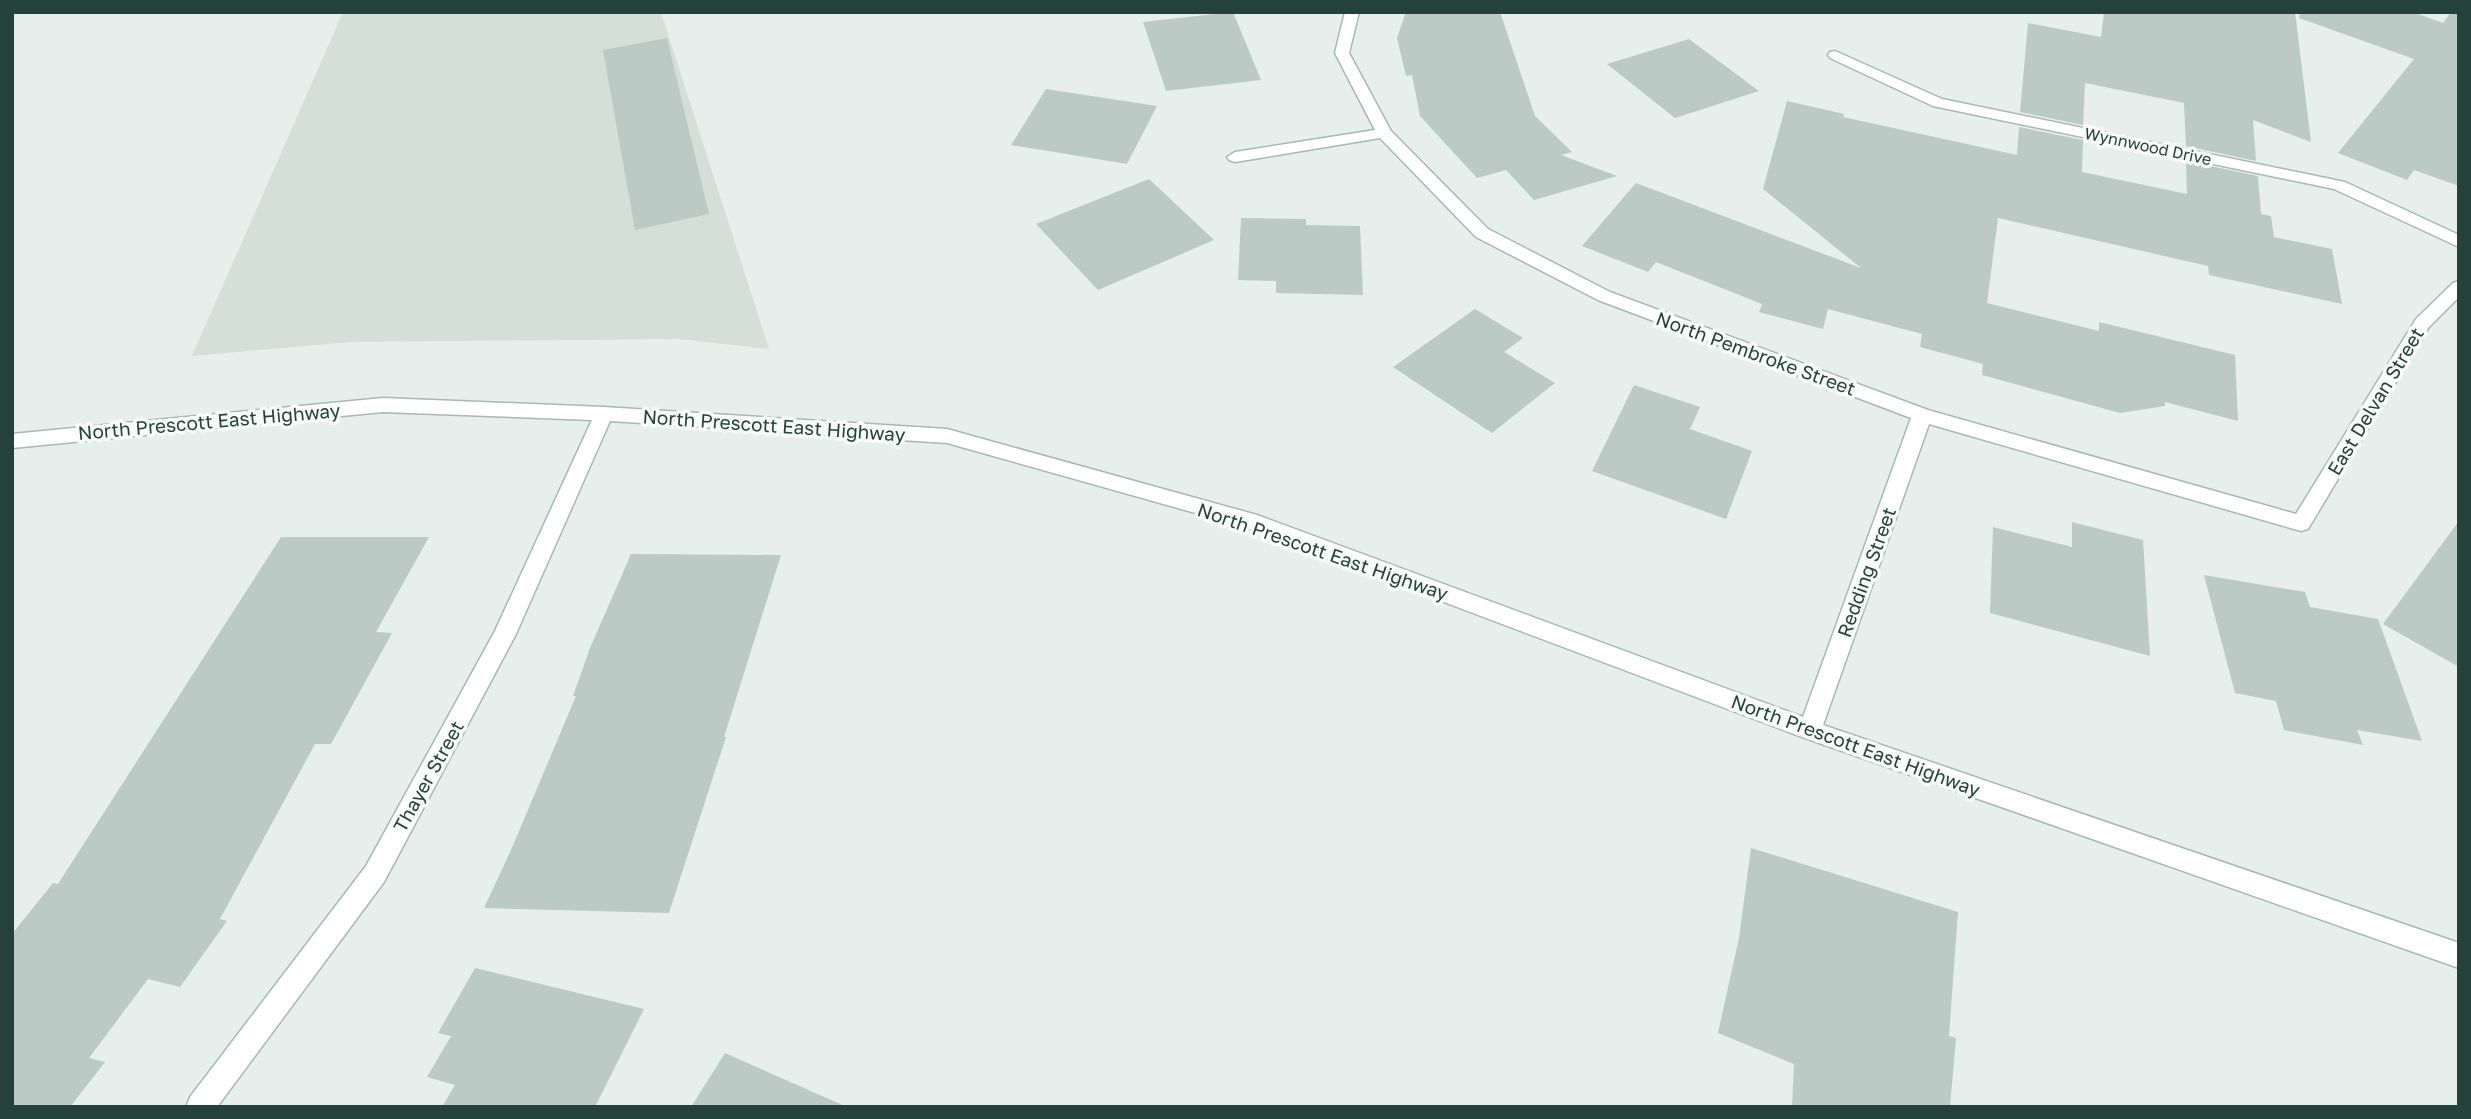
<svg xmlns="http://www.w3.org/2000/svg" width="2471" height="1119" font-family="'Golos Text',sans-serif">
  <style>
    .built { fill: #d4dfda }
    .building { fill: #bbcac4 }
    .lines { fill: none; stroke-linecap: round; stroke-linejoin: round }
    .minor-casing { stroke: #a8b8b2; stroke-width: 3 }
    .minor { fill: #fff; fill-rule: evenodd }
    .labels { text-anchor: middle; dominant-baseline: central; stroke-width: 7; stroke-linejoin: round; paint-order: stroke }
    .far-street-label { font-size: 16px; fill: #24423a; stroke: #f7fbf9 }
    .street-label { font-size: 19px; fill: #24423a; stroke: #f7fbf9 }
  </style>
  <rect width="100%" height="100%" fill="#e6efeb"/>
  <polygon class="built" points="343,12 661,12 769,349 679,339 351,342 192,356"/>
  <g class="building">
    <polygon points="1233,12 1261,80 1166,91 1143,22"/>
    <polygon points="1406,12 1500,12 1535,116 1572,152 1561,155 1617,176 1534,200 1506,170 1477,178 1420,116 1412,75 1406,76 1397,38"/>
    <polygon points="2104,12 2295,12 2311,142 2253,120 2256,161 2186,146 2184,103 2085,83 2083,125 2020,112 2028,23 2101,37"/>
    <polygon points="2300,12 2413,12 2443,23 2451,12 2459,12 2459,186 2414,170 2407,180 2338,153 2414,59 2299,18"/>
    <polygon points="667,38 709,214 635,230 603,50"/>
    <polygon points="1689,39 1759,91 1675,118 1607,64"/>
    <polygon points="1046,89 1157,106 1127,164 1011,145"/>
    <polygon points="1787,101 1844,114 1843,117 2017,155 2019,127 2083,140 2082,172 2187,194 2186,161 2258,176 2261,214 2271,216 2274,237 2332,249 2342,304 2209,275 2208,266 1998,218 1987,303 2099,331 2099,322 2235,355 2238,421 2165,402 2165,406 2120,413 1982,375 1983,364 1920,347 1922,334 1828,309 1823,329 1759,312 1762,304 1656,262 1648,272 1582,246 1636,183 1861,268 1763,189"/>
    <polygon points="1149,179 1214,240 1098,290 1036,224"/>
    <polygon points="1241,218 1306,219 1306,225 1360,226 1363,295 1276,293 1276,281 1238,280"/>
    <polygon points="1475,309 1523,338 1504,352 1555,383 1492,433 1393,367"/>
    <polygon points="1634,385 1700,407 1690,429 1752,451 1726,519 1592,471"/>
    <polygon points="2459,521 2459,667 2383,624"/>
    <polygon points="2072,522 2143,540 2150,656 1990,613 1993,527 2072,547"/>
    <polygon points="281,537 429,537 376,632 392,633 331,744 315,744 220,919 227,921 180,987 148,979 89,1058 105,1062 70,1107 12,1107 12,934 53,883 58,884"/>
    <polygon points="631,554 781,555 724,737 726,737 669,913 484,908 511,850 576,696 573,696 590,648"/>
    <polygon points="2204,575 2305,592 2310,607 2378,619 2422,741 2357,730 2363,745 2284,730 2276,701 2235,693"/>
    <polygon points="1751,848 1958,912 1949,1036 1956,1038 1950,1107 1792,1107 1794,1064 1718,1033 1739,938"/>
    <polygon points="475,968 644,1009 595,1107 442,1107 455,1085 427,1077 451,1036 438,1033"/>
    <polygon points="725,1053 847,1107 691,1107"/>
  </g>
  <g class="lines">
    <g class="minor-casing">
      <g id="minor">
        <polygon points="1345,12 1359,12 1349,53 1391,131 1488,229 1610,292 1928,410 2296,514 2416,319 2453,283 2459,281 2459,297 2429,327 2308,529 2301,531 1929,424 1823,725 2459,943 2459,968 1802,737 1245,527 947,443 610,421 516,634 384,882 217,1107 186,1107 190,1097 366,866 495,631 592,420 383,412 12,448 12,434 383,398 604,407 947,429 1257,515 1803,717 1911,418 1598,300 1476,237 1380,138 1235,162 1229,160 1227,157 1235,152 1375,130 1335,53"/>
        <polygon points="1835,51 1942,99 2345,182 2459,235 2459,247 2334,189 1933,106 1830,58 1828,55 1830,52"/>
      </g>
    </g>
    <use href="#minor" class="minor"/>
  </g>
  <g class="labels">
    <g class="far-street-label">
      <text transform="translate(2148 146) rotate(12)">Wynnwood Drive</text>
    </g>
    <g class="street-label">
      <text transform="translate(1756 353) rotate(20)">North Pembroke Street</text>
      <text transform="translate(2375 401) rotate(-59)">East Delvan Street</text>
      <text transform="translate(209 421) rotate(-5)">North Prescott East Highway</text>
      <text transform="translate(774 425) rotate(4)">North Prescott East Highway</text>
      <text transform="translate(1323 551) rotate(19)">North Prescott East Highway</text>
      <text transform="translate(1866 572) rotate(-70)">Redding Street</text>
      <text transform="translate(1856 745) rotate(20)">North Prescott East Highway</text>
      <text transform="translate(428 776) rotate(-61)">Thayer Street</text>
    </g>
  </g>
  <rect width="2471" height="1119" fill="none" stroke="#24423a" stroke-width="28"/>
</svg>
